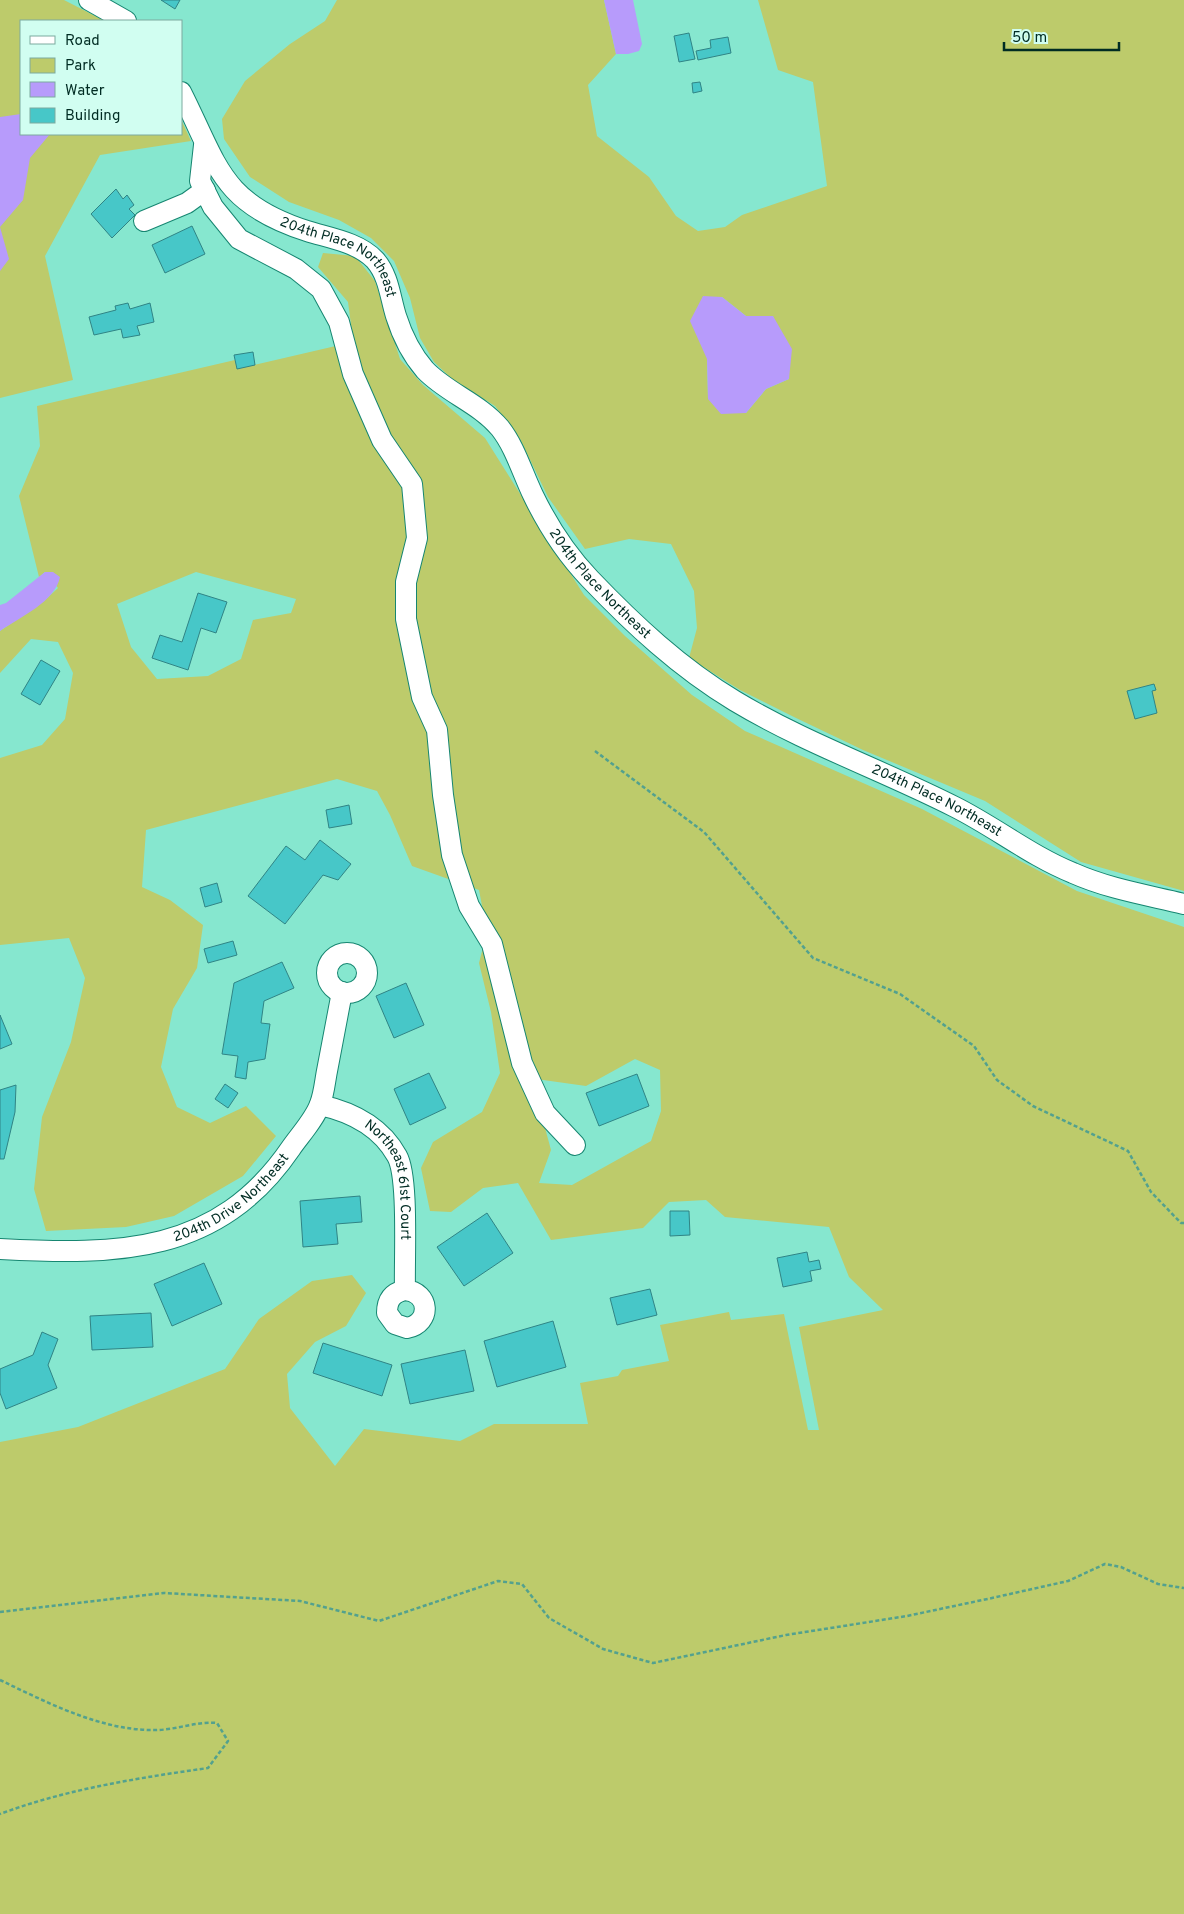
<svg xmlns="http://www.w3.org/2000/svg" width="1184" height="1914" font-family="Overpass,sans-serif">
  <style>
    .green { fill: #bdcb6b; fill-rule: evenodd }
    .water { fill: #b79bfb }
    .building { fill: #47c7c8; stroke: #308485 }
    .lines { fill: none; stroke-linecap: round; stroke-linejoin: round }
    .minor-casing { stroke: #168671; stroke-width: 22 }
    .path { stroke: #53a18e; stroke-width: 2.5; stroke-dasharray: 4 2.5; stroke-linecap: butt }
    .minor { stroke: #fff; stroke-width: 20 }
    .labels { text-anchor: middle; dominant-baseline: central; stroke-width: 4; stroke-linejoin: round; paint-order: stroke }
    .street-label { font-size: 14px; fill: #002c23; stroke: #d1fef1 }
  </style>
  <rect width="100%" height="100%" fill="#86e7cf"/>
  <g class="green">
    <polygon points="0,0 64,0 105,21 21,21 21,134 181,134 181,119 191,141 100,155 45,256 73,380 0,398"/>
    <path d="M 337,0 L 604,0 L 616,54 L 588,85 L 597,136 L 649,177 L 676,216 L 698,231 L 725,227 L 742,215 L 827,186 L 813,82 L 778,70 L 758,0 L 1184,0 L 1184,891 L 1081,862 L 985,801 L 863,750 L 794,717 L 740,690 L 689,658 L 697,628 L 694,591 L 671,544 L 629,539 L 585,549 L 548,497 L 520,439 L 495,406 L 452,379 L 434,362 L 420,338 L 410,298 L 394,261 L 371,238 L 339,220 L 289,202 L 250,177 L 224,139 L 222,119 L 245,81 L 290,44 L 325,21 ZM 722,297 L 746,316 L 773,316 L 789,379 L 766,389 L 746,413 L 708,399 L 707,359 Z"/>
    <path d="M 323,253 L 355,256 L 375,281 L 400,359 L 423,385 L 485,438 L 584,595 L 625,636 L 692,695 L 745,731 L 922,809 L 1077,891 L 1184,927 L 1184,1914 L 0,1914 L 0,1442 L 78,1427 L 225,1369 L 259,1319 L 312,1281 L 352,1275 L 366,1293 L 346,1326 L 315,1342 L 287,1374 L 290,1408 L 335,1466 L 364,1429 L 460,1441 L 494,1424 L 588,1424 L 580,1383 L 618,1376 L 622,1370 L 669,1361 L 660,1325 L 729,1312 L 731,1320 L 784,1314 L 808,1430 L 819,1430 L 799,1327 L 883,1310 L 849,1277 L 829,1227 L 725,1217 L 706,1200 L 669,1202 L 643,1228 L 551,1240 L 518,1183 L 483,1188 L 451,1212 L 430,1211 L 421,1168 L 433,1142 L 482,1112 L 500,1073 L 491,1012 L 479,963 L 487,932 L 479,890 L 412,866 L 390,815 L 377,791 L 337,779 L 146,830 L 142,887 L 170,900 L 203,925 L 197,968 L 173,1009 L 161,1067 L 177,1107 L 210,1123 L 246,1106 L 276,1136 L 243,1176 L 174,1216 L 126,1227 L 46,1231 L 34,1189 L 42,1117 L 71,1042 L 85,978 L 69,938 L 0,945 L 0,758 L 42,745 L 65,719 L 73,673 L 58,642 L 31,639 L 0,673 L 0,631 L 45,600 L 58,588 L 45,572 L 39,577 L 19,496 L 40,446 L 37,406 L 235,360 L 237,369 L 340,345 L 358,377 L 348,302 L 318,267 ZM 196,572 L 296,599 L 291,613 L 253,620 L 241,659 L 208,676 L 157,679 L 131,647 L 117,604 ZM 635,1059 L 660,1070 L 661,1111 L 651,1141 L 572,1185 L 539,1183 L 551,1150 L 538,1102 L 536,1079 L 586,1086 Z"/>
  </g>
  <g class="water">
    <polygon points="604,0 633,0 642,44 639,51 628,54 616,54"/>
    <polygon points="21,114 21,134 50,134 30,158 23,200 0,227 9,259 0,271 0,117"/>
    <polygon points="703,296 722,297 746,316 773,316 792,349 789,379 766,389 746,413 721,414 708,399 707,359 690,321"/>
    <path d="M 45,572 L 53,572 L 60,577 C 55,602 20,617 0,631 L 0,605 L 6,603 Z"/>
  </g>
  <g class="building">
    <polygon points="161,0 180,0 175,9"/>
    <polygon points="689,33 695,59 679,62 674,36"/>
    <polygon points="728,37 731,53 698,60 696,51 711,48 710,40"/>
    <polygon points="700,82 702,91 693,93 692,83"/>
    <polygon points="116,189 123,199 127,195 134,205 129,209 135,215 112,238 91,214"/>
    <polygon points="192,226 205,254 165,273 152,245"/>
    <polygon points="128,303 130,309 150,303 154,322 137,326 140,335 123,338 121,329 94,335 89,317 116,310 115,306"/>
    <polygon points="253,352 255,365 237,369 234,355"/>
    <polygon points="198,593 227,602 216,633 201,628 188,670 152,658 160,635 182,642"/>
    <polygon points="41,660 60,671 40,705 21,694"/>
    <polygon points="1154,684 1156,690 1152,691 1157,713 1135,719 1127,691"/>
    <polygon points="349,805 352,824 329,828 326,810"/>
    <polygon points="320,840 351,864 338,880 323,875 285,924 248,896 286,846 305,860"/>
    <polygon points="217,883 222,902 205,907 200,888"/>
    <polygon points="233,941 237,955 208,963 204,949"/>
    <polygon points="282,962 294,988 264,1001 261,1023 270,1024 265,1059 248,1062 246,1079 235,1077 238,1056 222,1054 234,983"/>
    <polygon points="406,983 424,1025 394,1038 376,996"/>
    <polygon points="0,1015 12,1044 0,1049"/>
    <polygon points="429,1073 446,1108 410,1125 394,1089"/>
    <polygon points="637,1074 649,1106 599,1126 586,1093"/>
    <polygon points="225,1084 238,1093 228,1108 215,1099"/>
    <polygon points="16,1085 15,1112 4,1159 0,1159 0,1090"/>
    <polygon points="360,1196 362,1222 336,1224 338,1244 303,1247 300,1201"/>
    <polygon points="670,1211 689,1211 690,1235 670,1236"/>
    <polygon points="487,1213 513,1253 464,1286 437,1247"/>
    <polygon points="807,1252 809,1262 819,1260 821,1269 810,1271 812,1281 783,1287 777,1258"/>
    <polygon points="204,1263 222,1304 172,1326 154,1284"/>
    <polygon points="650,1289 657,1315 617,1325 610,1298"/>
    <polygon points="151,1313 153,1347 92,1350 90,1316"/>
    <polygon points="553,1321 566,1367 497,1387 484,1341"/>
    <polygon points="42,1332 58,1339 48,1365 57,1388 6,1409 0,1393 0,1369 33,1355"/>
    <polygon points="323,1343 392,1365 382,1396 313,1373"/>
    <polygon points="465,1350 474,1391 410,1404 401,1364"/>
  </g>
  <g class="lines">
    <g class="minor-casing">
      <g id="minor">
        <polyline points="89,0 126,21"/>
        <path id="s1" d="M 181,92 C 218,165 220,203 307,231 C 329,238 358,242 375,260 C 389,276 390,297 396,316 C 402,335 412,355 425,370 C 447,393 479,403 500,428 C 515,447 522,472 533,495 C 547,524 567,555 590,579 C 633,624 680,668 735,701 C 805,743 882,770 955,807 C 995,827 1031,856 1073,873 C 1109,889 1147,895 1184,904"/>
        <polyline points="204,145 200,181 213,207 239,239 296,269 321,289 339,322 353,374 382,440 412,484 417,538 406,582 406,619 422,697 437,730 443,795 452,855 469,906 492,944 522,1063 545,1113 575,1145"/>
        <polyline points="144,221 187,203 205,190"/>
        <circle cx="347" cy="973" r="20"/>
        <path id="s2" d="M 320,1105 C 352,1112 381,1127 397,1156 C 409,1177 404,1261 405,1290 C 392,1293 387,1300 387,1313 L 395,1324 L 407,1328 C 432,1323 430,1292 405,1290"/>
        <path id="s3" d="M 0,1249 C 118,1255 218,1255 291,1148 C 300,1135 315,1119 320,1104 C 324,1094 325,1081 327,1071 C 332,1044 337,1018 342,992"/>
      </g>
    </g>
    <g class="path">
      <polyline points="595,751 704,832 813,958 900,994 974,1046 997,1080 1033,1106 1128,1151 1151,1192 1181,1223 1184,1223"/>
      <polyline points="0,1612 164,1593 300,1601 379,1621 498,1581 522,1584 549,1618 603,1649 653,1663 786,1635 907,1616 992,1598 1068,1581 1105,1564 1121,1567 1158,1584 1184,1588"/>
      <path d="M 0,1680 C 46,1702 100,1730 152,1730 C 174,1731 195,1721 217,1723 L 228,1741 L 208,1768 C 138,1778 67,1789 0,1814"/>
    </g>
    <use href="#minor" class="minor"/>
  </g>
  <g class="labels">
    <g class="street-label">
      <text stroke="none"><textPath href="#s1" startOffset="240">204th Place Northeast</textPath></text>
      <text stroke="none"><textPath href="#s1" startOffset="675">204th Place Northeast</textPath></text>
      <text stroke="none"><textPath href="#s1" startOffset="1080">204th Place Northeast</textPath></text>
      <text stroke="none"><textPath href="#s2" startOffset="115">Northeast 61st Court</textPath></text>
      <text stroke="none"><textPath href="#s3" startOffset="246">204th Drive Northeast</textPath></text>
    </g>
  </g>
  <rect x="20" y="20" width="162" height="115" fill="#d1fef1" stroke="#7daa9f"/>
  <rect x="30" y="36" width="25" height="8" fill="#ffffff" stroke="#7daa9f"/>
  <text x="65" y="45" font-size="15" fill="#002c23">Road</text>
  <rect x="30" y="58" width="25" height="15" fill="#bdcb6b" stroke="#7daa9f"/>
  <text x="65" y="70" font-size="15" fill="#002c23">Park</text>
  <rect x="30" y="82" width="25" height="15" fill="#b79bfb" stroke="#7daa9f"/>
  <text x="65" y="95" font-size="15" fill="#002c23">Water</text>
  <rect x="30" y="108" width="25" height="15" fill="#47c7c8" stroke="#7daa9f"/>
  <text x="65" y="120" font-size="15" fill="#002c23">Building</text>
  <path d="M1004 42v8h115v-8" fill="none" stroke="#002c23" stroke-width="2.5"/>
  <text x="1012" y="42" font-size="15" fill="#002c23" stroke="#d1fef1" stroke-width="4" paint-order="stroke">50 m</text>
</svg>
